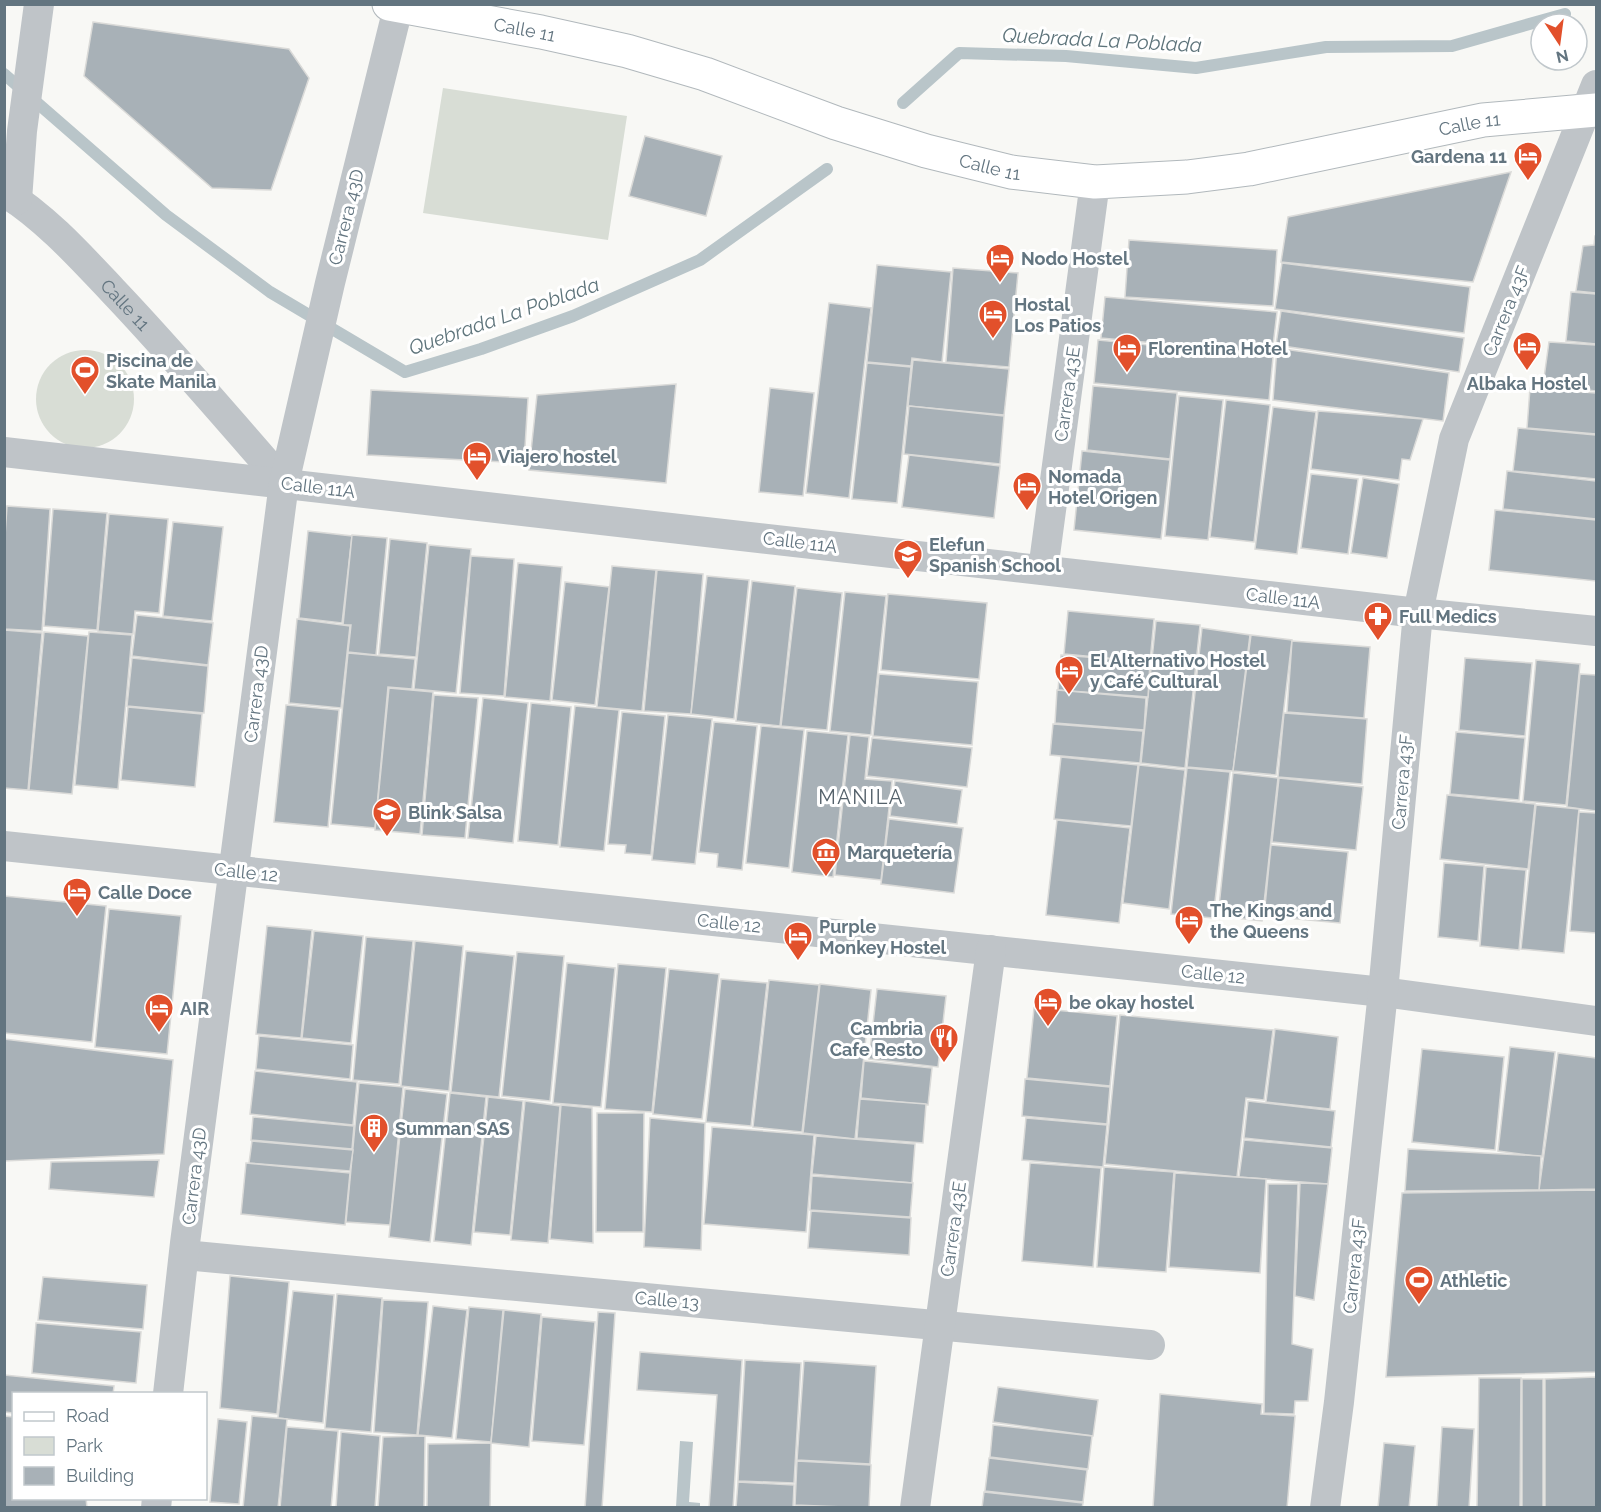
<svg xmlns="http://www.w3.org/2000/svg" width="1601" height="1512" font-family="Raleway,sans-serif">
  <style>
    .green { fill: #d8ddd5 }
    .water { fill: #b9c5c9 }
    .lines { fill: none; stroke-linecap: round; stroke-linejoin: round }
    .stream { stroke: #b9c5c9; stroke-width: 12 }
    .building { fill: #a8b1b7; stroke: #dadad8; stroke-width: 1.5 }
    .secondary-casing { stroke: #b1b8bc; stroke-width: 35 }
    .minor { stroke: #bfc4c8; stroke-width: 30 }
    .secondary { stroke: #fff; stroke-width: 33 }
    .labels { text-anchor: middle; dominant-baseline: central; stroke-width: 6; stroke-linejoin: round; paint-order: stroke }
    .street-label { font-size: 18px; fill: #637580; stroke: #fff }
    .poi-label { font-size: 18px; font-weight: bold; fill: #637580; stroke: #fff; text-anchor: start }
    .water-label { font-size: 20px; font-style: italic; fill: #5e747b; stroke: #fff }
    .neighbourhood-label { font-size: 20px; letter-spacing: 1.5px; fill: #55626b; stroke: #fff }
  </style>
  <rect width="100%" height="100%" fill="#f8f8f5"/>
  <g class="green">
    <polygon points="443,88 627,116 608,240 423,213"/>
    <circle cx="85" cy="399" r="49"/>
  </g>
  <polygon class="water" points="680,1441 693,1442 689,1502 700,1503 700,1507 676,1507"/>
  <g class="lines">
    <g class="stream">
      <polyline points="4,74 166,215 270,292 405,372 481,349 573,316 700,260 827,169"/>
      <polyline points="903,103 959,53 1066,56 1196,68 1326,47 1452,46 1565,14"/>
    </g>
  </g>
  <g class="building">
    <polygon points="93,22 289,49 309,78 271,190 212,188 84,76"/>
    <polygon points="645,136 722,156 706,216 629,196"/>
    <polygon points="1511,172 1473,282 1281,262 1288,217"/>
    <polygon points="1595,236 1596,236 1596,293 1576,291 1583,246 1594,245"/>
    <polygon points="1129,240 1277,250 1273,306 1125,297"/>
    <polygon points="1282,263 1470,287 1464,333 1275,309"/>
    <polygon points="877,265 951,272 942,362 912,358 911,366 867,362"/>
    <polygon points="953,268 1018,273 1009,367 946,362"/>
    <polygon points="1571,292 1596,294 1596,344 1566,341"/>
    <polygon points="1105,297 1277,312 1272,354 1101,338"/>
    <polygon points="829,303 871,308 849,498 806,493"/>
    <polygon points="1281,311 1464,338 1459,372 1276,345"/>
    <polygon points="1098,340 1273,357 1269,400 1094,383"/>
    <polygon points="1549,342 1596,345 1596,391 1543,385"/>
    <polygon points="1277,348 1449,373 1443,421 1273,400"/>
    <polygon points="913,360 1009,369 1004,415 908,406"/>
    <polygon points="867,363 911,367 897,503 852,499"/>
    <polygon points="676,384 666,483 529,470 537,395"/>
    <polygon points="1093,386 1177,393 1170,459 1087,450"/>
    <polygon points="770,388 814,393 803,496 759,492"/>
    <polygon points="1530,388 1596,393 1596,434 1527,428"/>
    <polygon points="371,390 528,398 524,463 367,455"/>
    <polygon points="1179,396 1223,400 1208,540 1165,536"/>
    <polygon points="1226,400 1270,405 1254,542 1210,537"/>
    <polygon points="909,406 1004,416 1000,464 904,454"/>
    <polygon points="1273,407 1316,412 1297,554 1255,549"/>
    <polygon points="1318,411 1423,419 1410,460 1402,459 1399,480 1311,469"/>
    <polygon points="1518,428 1596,435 1596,479 1513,471"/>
    <polygon points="1082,451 1170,460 1161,539 1074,530"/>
    <polygon points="909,455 1000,466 994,518 902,507"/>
    <polygon points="1507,471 1596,481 1596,519 1503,509"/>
    <polygon points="1311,474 1358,479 1348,554 1301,548"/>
    <polygon points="1363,478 1399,484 1387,558 1351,553"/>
    <polygon points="7,506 50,509 42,631 4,629 4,551"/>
    <polygon points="53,509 107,513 97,630 44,626"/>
    <polygon points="1495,510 1596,520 1596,581 1489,570"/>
    <polygon points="109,514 168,519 159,613 135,611 133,634 98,631"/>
    <polygon points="173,522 223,527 212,621 163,616"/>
    <polygon points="308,531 352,536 342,623 299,618"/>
    <polygon points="352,535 387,538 376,655 348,652 351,625 343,625"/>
    <polygon points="390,539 427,543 416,657 379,654"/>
    <polygon points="429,545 471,549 456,693 414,689"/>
    <polygon points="471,556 514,559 504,696 460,693"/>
    <polygon points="518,563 562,567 550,701 505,697"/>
    <polygon points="612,566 656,570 642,711 597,707"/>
    <polygon points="657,570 703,574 691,714 644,711"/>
    <polygon points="707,576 749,580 734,719 691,714"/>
    <polygon points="752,581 795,586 780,726 736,721"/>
    <polygon points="565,582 609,587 595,705 552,700"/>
    <polygon points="797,588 842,593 827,730 781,726"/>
    <polygon points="845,592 886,596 871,735 830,731"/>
    <polygon points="888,594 987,603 979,679 881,670"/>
    <polygon points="1068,611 1154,619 1150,662 1064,654"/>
    <polygon points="137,615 213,623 208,665 132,656"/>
    <polygon points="297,619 350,626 341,708 289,703"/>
    <polygon points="1156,621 1200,625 1185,768 1141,763"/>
    <polygon points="1202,628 1250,635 1233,771 1187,767"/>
    <polygon points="4,630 42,633 28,790 4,788"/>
    <polygon points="44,632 88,636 72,794 29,790"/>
    <polygon points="89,632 132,635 118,789 75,785"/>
    <polygon points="1251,635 1292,640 1276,775 1233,771"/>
    <polygon points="1292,641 1370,647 1364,718 1287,712"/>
    <polygon points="348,653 415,659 412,689 388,687 375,828 331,824"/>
    <polygon points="1061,655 1150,662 1148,697 1058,690"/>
    <polygon points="132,658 208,666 204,713 127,706"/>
    <polygon points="1465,658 1532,663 1525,736 1459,730"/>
    <polygon points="1536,660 1580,664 1566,805 1523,801"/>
    <polygon points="879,674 978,682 972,745 873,736"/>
    <polygon points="1580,674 1596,675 1596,811 1567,807"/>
    <polygon points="389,688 433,692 420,834 375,830"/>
    <polygon points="1057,690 1146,698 1144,730 1055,723"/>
    <polygon points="434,695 478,698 465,838 422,835"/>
    <polygon points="483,698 528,703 513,843 468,838"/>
    <polygon points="531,703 571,707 558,845 518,841"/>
    <polygon points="286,705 339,710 328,827 274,822"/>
    <polygon points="575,706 619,710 604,851 560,847"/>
    <polygon points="128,707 202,714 195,787 121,780"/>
    <polygon points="622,712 665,716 651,855 625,853 626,845 608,844"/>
    <polygon points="1284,713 1367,719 1362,784 1278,777"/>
    <polygon points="668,715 712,719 695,864 652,860"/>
    <polygon points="714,722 757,726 742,870 717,867 718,854 699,852"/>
    <polygon points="1053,724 1143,731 1140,763 1050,755"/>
    <polygon points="761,726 804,730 789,868 746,863"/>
    <polygon points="807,731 848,735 833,877 792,872"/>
    <polygon points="1456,732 1525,738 1519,800 1450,794"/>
    <polygon points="850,735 869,737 865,779 892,781 881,880 835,875"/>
    <polygon points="872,738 972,748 967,787 867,776"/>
    <polygon points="1061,757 1138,765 1131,826 1054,819"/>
    <polygon points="1139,765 1185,770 1169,909 1123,903"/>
    <polygon points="1187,768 1230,772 1213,918 1171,914"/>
    <polygon points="1233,773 1278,778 1262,921 1218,916"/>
    <polygon points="1279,778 1363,787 1356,850 1272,842"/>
    <polygon points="895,781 962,790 957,824 890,816"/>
    <polygon points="1447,795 1535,804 1528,869 1440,859"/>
    <polygon points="1536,805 1579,809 1564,953 1521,949"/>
    <polygon points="1579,812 1596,813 1596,933 1570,931"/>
    <polygon points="889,819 963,828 954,893 881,884"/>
    <polygon points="1057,820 1130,828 1119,923 1046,915"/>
    <polygon points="1271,845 1348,852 1340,923 1264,916"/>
    <polygon points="1444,863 1484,866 1478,941 1438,937"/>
    <polygon points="1486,867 1526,870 1519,950 1480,946"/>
    <polygon points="4,896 106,906 92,1042 4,1033"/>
    <polygon points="109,909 181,916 167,1054 95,1047"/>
    <polygon points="267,926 312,930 301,1038 256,1034"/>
    <polygon points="314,931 363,936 351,1043 302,1038"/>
    <polygon points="366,937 413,941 399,1084 353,1080"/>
    <polygon points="415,941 463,946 449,1091 401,1086"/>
    <polygon points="466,951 514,956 499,1097 451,1092"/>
    <polygon points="517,952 564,956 550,1101 502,1096"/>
    <polygon points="567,963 615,968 601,1107 553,1103"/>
    <polygon points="618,964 666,968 652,1112 605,1109"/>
    <polygon points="669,969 719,974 702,1119 653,1114"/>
    <polygon points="721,979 767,983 751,1126 706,1122"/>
    <polygon points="769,980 819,985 802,1132 753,1127"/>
    <polygon points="820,984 871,990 855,1139 803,1133"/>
    <polygon points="877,989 946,996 938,1067 869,1059"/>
    <polygon points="1034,1008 1117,1016 1110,1086 1027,1078"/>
    <polygon points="1120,1015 1273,1030 1264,1100 1246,1098 1237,1177 1105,1164"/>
    <polygon points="1275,1029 1338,1037 1330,1109 1266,1102"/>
    <polygon points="259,1036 353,1045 350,1079 256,1069"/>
    <polygon points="4,1039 173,1060 164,1154 4,1161"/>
    <polygon points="1510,1047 1555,1052 1542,1157 1498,1151"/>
    <polygon points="1422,1049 1504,1057 1495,1150 1412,1142"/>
    <polygon points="1558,1053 1596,1058 1596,1189 1539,1190"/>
    <polygon points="864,1061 932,1068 928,1105 861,1098"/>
    <polygon points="255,1071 357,1082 353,1125 250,1114"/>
    <polygon points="1025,1079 1110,1087 1107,1124 1022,1116"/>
    <polygon points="359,1083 403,1087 390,1225 346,1222"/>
    <polygon points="405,1089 447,1094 430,1242 389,1237"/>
    <polygon points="450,1093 486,1097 471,1245 434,1241"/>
    <polygon points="488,1097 523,1101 510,1235 474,1232"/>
    <polygon points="860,1099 926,1104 923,1143 857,1138"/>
    <polygon points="525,1101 560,1106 548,1243 511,1240"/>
    <polygon points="1248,1101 1335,1111 1331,1147 1244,1138"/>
    <polygon points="561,1105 592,1108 593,1243 550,1239"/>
    <polygon points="597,1113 644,1113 643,1232 596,1232"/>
    <polygon points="253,1117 354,1126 352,1149 251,1140"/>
    <polygon points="650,1118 705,1123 701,1250 644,1247"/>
    <polygon points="1026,1118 1107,1125 1103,1167 1022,1160"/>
    <polygon points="712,1127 814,1135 806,1232 704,1224"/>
    <polygon points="816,1136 915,1144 912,1183 812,1174"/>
    <polygon points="1244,1140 1332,1148 1328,1184 1239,1177"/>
    <polygon points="252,1141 353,1150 350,1171 249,1163"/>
    <polygon points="1408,1149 1541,1156 1539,1190 1405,1191"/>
    <polygon points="159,1160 154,1197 49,1189 51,1162"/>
    <polygon points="246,1163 350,1173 345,1225 241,1214"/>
    <polygon points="1030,1163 1101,1168 1093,1267 1022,1261"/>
    <polygon points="1104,1167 1174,1172 1166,1272 1097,1267"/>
    <polygon points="1175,1173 1266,1179 1260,1273 1169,1267"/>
    <polygon points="812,1176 913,1183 910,1217 810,1210"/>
    <polygon points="1300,1183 1328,1184 1314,1300 1295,1296"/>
    <polygon points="1268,1184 1298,1184 1292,1344 1313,1349 1308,1401 1295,1401 1294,1414 1264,1413"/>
    <polygon points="1596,1190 1596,1372 1386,1377 1402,1193"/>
    <polygon points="811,1211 911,1218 909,1255 808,1248"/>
    <polygon points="230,1276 289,1282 277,1414 220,1408"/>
    <polygon points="43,1277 147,1285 143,1329 38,1320"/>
    <polygon points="293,1291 334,1295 323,1423 278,1418"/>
    <polygon points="337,1294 382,1298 371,1432 325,1428"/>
    <polygon points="383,1300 428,1302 417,1435 374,1432"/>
    <polygon points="433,1306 467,1310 452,1438 418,1435"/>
    <polygon points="469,1307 503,1310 491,1442 456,1439"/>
    <polygon points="504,1310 541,1314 529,1447 491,1443"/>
    <polygon points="598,1312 615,1313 602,1508 585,1508"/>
    <polygon points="542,1317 595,1322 584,1445 532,1441"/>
    <polygon points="36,1323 141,1332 136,1383 32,1373"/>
    <polygon points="640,1352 742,1360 733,1508 709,1508 717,1395 637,1390"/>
    <polygon points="745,1360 801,1363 794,1483 738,1481"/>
    <polygon points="804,1361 876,1366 870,1464 797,1460"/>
    <polygon points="4,1375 114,1386 113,1394 14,1394 14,1413 4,1412"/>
    <polygon points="1596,1377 1596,1508 1545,1508 1545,1379"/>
    <polygon points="1479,1378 1521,1378 1520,1508 1477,1508"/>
    <rect x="1522" y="1379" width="21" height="129"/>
    <polygon points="998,1387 1098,1400 1093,1436 993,1422"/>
    <polygon points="1160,1394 1262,1404 1261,1414 1295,1416 1287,1508 1153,1508"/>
    <polygon points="4,1416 14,1417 14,1498 86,1498 87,1508 4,1508"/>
    <polygon points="252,1416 287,1419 278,1508 243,1508"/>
    <polygon points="218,1419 247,1422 239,1504 210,1502"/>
    <polygon points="993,1425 1092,1436 1088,1469 990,1457"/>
    <polygon points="287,1427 338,1431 331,1508 280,1508"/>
    <polygon points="1442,1427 1474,1429 1469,1508 1437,1508"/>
    <polygon points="341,1432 380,1436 375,1508 336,1508"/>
    <polygon points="425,1436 424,1508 378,1508 383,1437"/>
    <polygon points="491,1443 490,1508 427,1508 428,1444"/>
    <polygon points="1384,1443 1415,1446 1409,1508 1378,1508"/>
    <polygon points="989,1458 1087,1470 1083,1502 985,1491"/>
    <polygon points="797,1461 871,1465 869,1508 795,1505"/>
    <polygon points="738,1482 794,1485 793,1508 736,1508"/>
    <polygon points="984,1492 1083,1503 1082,1508 982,1508"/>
  </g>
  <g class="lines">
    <g class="secondary-casing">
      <g id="secondary">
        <path id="s2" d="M 389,4 L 541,32 L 627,51 L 705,74 L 836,123 L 926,151 L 1011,172 L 1095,182 L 1187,177 L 1249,169 L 1483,120 L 1596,110"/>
      </g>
    </g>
    <g class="minor">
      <path id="s1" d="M 4,192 C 44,216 81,257 113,291 C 172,353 227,418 284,483"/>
      <polyline points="17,200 22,131 39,4"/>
      <polyline points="4,452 1418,613 1596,631"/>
      <polyline points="1043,570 1095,182"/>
      <polyline points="4,846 1383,992 1596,1021"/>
      <polyline points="184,1255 1150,1345"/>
      <polyline points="168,1394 185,1243 284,483 330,283 399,4"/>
      <polyline points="156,1508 157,1498"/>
      <polyline points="915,1508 991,950"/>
      <polyline points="1325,1508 1339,1402 1383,992 1418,613 1454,439 1596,85"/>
    </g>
    <use href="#secondary" class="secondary"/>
  </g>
  <defs>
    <g id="hotel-pin" transform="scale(1.5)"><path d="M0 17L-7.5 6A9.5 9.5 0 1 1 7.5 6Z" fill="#e2502b" stroke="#fff"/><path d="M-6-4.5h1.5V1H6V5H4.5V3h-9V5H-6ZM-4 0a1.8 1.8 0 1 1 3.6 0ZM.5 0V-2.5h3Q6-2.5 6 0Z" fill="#fff"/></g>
    <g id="stadium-pin" transform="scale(1.5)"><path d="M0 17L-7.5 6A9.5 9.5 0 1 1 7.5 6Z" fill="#e2502b" stroke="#fff"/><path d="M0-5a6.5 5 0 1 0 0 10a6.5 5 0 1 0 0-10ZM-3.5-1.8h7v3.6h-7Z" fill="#fff"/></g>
    <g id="school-pin" transform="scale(1.5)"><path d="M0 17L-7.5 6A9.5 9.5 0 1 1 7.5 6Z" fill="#e2502b" stroke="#fff"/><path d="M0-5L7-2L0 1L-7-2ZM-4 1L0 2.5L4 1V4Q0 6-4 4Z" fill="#fff"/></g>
    <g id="pharmacy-pin" transform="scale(1.5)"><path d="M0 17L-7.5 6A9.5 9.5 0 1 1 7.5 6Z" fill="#e2502b" stroke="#fff"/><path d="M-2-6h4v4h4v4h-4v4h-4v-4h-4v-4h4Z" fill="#fff"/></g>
    <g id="museum-pin" transform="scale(1.5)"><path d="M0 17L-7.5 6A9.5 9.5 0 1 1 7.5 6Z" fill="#e2502b" stroke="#fff"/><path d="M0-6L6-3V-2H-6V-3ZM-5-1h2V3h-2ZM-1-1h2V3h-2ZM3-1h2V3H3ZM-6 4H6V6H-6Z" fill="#fff"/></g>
    <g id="restaurant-pin" transform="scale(1.5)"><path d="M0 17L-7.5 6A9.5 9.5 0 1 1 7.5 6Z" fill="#e2502b" stroke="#fff"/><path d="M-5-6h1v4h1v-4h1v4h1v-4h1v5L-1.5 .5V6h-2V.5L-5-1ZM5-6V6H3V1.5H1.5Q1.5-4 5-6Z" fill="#fff"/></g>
    <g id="building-pin" transform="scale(1.5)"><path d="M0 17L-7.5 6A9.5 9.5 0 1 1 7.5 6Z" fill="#e2502b" stroke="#fff"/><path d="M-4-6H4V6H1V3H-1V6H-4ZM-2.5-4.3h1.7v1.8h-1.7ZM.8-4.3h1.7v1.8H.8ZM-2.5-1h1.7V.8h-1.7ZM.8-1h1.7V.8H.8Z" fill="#fff"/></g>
  </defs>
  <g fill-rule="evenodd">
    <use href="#hotel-pin" x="1528" y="156"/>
    <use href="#hotel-pin" x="1000" y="258"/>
    <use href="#hotel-pin" x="993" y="314"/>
    <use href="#hotel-pin" x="1527" y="346"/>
    <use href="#hotel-pin" x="1127" y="348"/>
    <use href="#stadium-pin" x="85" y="370"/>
    <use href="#hotel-pin" x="477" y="456"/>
    <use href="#hotel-pin" x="1027" y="486"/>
    <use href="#school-pin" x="908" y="554"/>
    <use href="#pharmacy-pin" x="1378" y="616"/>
    <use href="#hotel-pin" x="1069" y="670"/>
    <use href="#school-pin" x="387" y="812"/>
    <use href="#museum-pin" x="826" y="852"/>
    <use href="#hotel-pin" x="77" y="892"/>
    <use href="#hotel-pin" x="1189" y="920"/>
    <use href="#hotel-pin" x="798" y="936"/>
    <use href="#hotel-pin" x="1048" y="1002"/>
    <use href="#hotel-pin" x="159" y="1008"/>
    <use href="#restaurant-pin" x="944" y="1038"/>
    <use href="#building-pin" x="374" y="1128"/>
    <use href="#stadium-pin" x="1419" y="1280"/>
  </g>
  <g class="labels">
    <g class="street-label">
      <text stroke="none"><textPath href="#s2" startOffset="138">Calle 11</textPath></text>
      <text stroke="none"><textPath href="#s2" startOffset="1110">Calle 11</textPath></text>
      <text stroke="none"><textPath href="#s2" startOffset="624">Calle 11</textPath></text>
      <text transform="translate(346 217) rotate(-76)">Carrera 43D</text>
      <text stroke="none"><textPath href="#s1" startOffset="166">Calle 11</textPath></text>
      <text transform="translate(1506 311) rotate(-68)">Carrera 43F</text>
      <text transform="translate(1067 394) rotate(-82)">Carrera 43E</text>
      <text transform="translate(318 487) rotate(7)">Calle 11A</text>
      <text transform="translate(800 542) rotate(7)">Calle 11A</text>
      <text transform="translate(1283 598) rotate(7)">Calle 11A</text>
      <text transform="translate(256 694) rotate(-83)">Carrera 43D</text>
      <text transform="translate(1402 782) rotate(-85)">Carrera 43F</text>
      <text transform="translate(246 872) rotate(6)">Calle 12</text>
      <text transform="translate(729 923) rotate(6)">Calle 12</text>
      <text transform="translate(1213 974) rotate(6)">Calle 12</text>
      <text transform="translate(194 1176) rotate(-83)">Carrera 43D</text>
      <text transform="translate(953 1229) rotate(-82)">Carrera 43E</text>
      <text transform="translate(1354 1266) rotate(-84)">Carrera 43F</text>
      <text transform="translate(667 1300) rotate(5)">Calle 13</text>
    </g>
    <g class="poi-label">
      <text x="1507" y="156" text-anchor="end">Gardena 11</text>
      <text x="1021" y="258">Nodo Hostel</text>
      <text x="1014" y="304">Hostal<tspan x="1014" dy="21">Los Patios</tspan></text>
      <text x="1148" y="348">Florentina Hotel</text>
      <text x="106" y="360">Piscina de<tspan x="106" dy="21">Skate Manila</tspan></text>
      <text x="1527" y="383" text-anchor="middle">Albaka Hostel</text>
      <text x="498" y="456">Viajero hostel</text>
      <text x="1048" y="476">Nomada<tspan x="1048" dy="21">Hotel Origen</tspan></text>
      <text x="929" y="544">Elefun<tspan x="929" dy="21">Spanish School</tspan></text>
      <text x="1399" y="616">Full Medics</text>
      <text x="1090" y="660">El Alternativo Hostel<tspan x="1090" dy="21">y Café Cultural</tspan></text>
      <text x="408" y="812">Blink Salsa</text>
      <text x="847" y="852">Marquetería</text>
      <text x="98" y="892">Calle Doce</text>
      <text x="1210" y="910">The Kings and<tspan x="1210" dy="21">the Queens</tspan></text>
      <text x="819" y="926">Purple<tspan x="819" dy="21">Monkey Hostel</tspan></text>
      <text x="1069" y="1002">be okay hostel</text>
      <text x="180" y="1008">AIR</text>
      <text x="923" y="1028" text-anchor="end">Cambria<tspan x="923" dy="21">Cafe Resto</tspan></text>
      <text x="395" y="1128">Summan SAS</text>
      <text x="1440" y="1280">Athletic</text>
    </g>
    <g class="water-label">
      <text transform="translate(1102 40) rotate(3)">Quebrada La Poblada</text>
      <text transform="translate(504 316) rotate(-19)">Quebrada La Poblada</text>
    </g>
    <g class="neighbourhood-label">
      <text x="861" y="797">MANILA</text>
    </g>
  </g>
  <rect width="1601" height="1512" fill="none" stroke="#637580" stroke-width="12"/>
  <rect x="12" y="1392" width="195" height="108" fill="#ffffff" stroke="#c1c8cc" stroke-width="1.5"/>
  <rect x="24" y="1412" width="30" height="9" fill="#ffffff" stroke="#c1c8cc" stroke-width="1.5"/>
  <text x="66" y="1422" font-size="18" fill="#637580">Road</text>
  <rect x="24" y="1437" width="30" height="18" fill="#d8ddd5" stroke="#c1c8cc" stroke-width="1.5"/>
  <text x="66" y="1452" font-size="18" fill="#637580">Park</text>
  <rect x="24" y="1467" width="30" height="18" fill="#a8b1b7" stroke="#c1c8cc" stroke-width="1.5"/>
  <text x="66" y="1482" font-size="18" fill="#637580">Building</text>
  <g transform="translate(1559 42) rotate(167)"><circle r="28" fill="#ffffff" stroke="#c1c8cc" stroke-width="1.5"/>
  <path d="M0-4.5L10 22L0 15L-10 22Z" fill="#e2502b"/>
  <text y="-9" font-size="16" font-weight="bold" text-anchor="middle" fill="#637580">N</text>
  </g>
</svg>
